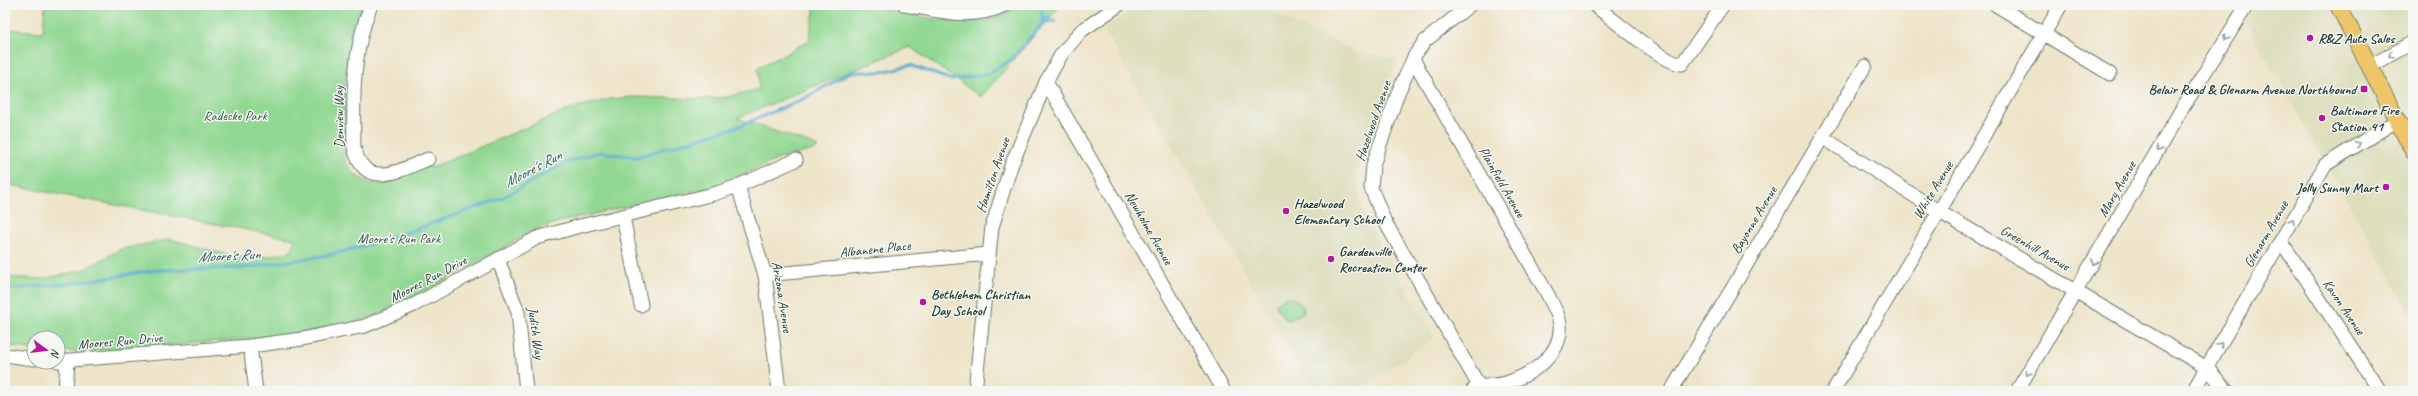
<svg xmlns="http://www.w3.org/2000/svg" width="2418" height="396" font-family="Caveat,sans-serif">
  <style>
    .built { fill: #dddebc }
    .green { fill: #91d892; stroke: #588a63 }
    .lines { fill: none; stroke-linecap: round; stroke-linejoin: round }
    .stream { stroke: #54acd1; stroke-width: 3 }
    .minor-casing { stroke: #677768; stroke-width: 15 }
    .major-casing { stroke: #677768; stroke-width: 18 }
    .minor { stroke: #fff; stroke-width: 13 }
    .major { stroke: #eec569; stroke-width: 16 }
    .oneway { stroke: #8f9e9a }
    .poi-dot { fill: #b5179e; stroke: #f6f6f2; stroke-width: 1.5 }
    .labels { text-anchor: middle; dominant-baseline: central; stroke-width: 3; stroke-linejoin: round; paint-order: stroke }
    .poi-label { font-size: 14px; font-weight: bold; fill: #1f3d34; stroke: #f6f6f2; text-anchor: start }
    .park-label { font-size: 14px; fill: #365c47; stroke: #f6f6f2 }
    .street-label { font-size: 14px; fill: #1f3d34; stroke: #f6f6f2 }
    .water-label { font-size: 15px; font-style: italic; fill: #2f5e63; stroke: #f6f6f2 }
  </style>
  <rect width="100%" height="100%" fill="#f6f6f2"/>
  <filter id="ink" filterUnits="userSpaceOnUse"><feTurbulence type="fractalNoise" baseFrequency=".025" numOctaves="2"/><feDisplacementMap in="SourceGraphic" scale="8" xChannelSelector="R" yChannelSelector="G"/><feConvolveMatrix kernelMatrix="1 2 1 2 8 2 1 2 1" color-interpolation-filters="sRGB"/></filter>
  <filter id="wash" filterUnits="userSpaceOnUse"><feTurbulence type="fractalNoise" baseFrequency=".012" numOctaves="4" result="noise"/><feDisplacementMap in="SourceGraphic" scale="16" xChannelSelector="R" yChannelSelector="G"/><feGaussianBlur stdDeviation="0.9" result="paint"/><feColorMatrix in="noise" values="0 0 0 0 0 0 0 0 0 0 0 0 0 0 0 0 0 1.4 0 .05"/><feComposite in="paint" operator="in"/></filter>
  <g filter="url(#wash)">
    <rect width="100%" height="100%" fill="#eee4c9"/>
    <g class="built">
      <polygon points="1140,5 1262,5 1272,12 1358,53 1398,59 1363,149 1357,171 1359,197 1368,224 1435,337 1358,391 1314,391 1103,28"/>
      <polygon points="2236,5 2405,5 2413,21 2413,317"/>
    </g>
    <g class="green">
      <path d="M 45,5 L 363,5 L 353,33 L 345,80 L 345,161 L 355,175 L 369,183 L 379,184 L 430,165 L 431,168 L 572,108 L 611,99 L 633,97 L 707,99 L 727,97 L 759,89 L 758,67 L 784,55 L 809,40 L 815,5 C 830,5 846,4 861,5 C 908,10 977,40 1018,5 L 1061,5 L 981,97 L 910,47 L 737,118 L 817,146 L 817,149 L 779,159 L 716,186 L 559,222 L 535,230 L 400,305 L 378,315 L 341,326 L 273,337 L 81,352 L 58,351 L 58,338 L 34,338 L 34,350 L 5,345 L 5,277 L 43,279 L 83,270 L 121,249 L 170,239 L 235,257 L 271,256 L 292,251 L 295,239 L 5,184 L 5,29 L 43,32 Z"/>
      <path d="M 1288,296 C 1295,299 1305,304 1304,312 L 1289,320 L 1285,319 L 1276,306 L 1277,302 Z"/>
    </g>
    <g class="lines">
      <g class="stream">
        <polyline points="1042,11 1042,25"/>
        <polyline points="1045,23 1051,18"/>
        <polyline points="1042,25 1055,21"/>
        <polyline points="5,290 74,283 156,270 245,268 334,254 388,239 500,199 567,162 600,152 637,157 740,126 805,98 851,72 882,72 910,65 952,80 990,73 1013,58 1048,16"/>
      </g>
    </g>
  </g>
  <g filter="url(#ink)">
    <g class="lines">
      <g class="minor-casing">
        <g id="minor">
          <path d="M 371,5 C 352,51 353,99 354,147 C 364,191 399,171 428,159"/>
          <path d="M 905,5 C 939,11 972,21 1005,5"/>
          <polyline points="1470,5 1425,41 1415,55 1398,93 1373,165 1371,188 1384,220 1482,391"/>
          <path d="M 1594,5 C 1611,17 1665,65 1682,64 L 1723,5"/>
          <polyline points="1996,5 2110,74"/>
          <path d="M 1413,59 L 1548,295 C 1552,304 1559,314 1560,324 C 1563,355 1531,375 1506,383 C 1495,386 1483,384 1473,390"/>
          <polyline points="2369,67 2413,42"/>
          <polyline points="1046,82 1224,391"/>
          <polyline points="1822,137 1938,211 2207,368 2227,391"/>
          <polyline points="738,186 765,275 779,391"/>
          <polyline points="623,217 641,305"/>
          <polyline points="2281,241 2380,391"/>
          <polyline points="498,259 518,312 526,391"/>
          <polyline points="765,275 988,254"/>
          <polyline points="250,346 256,391"/>
          <polyline points="5,355 34,359"/>
          <polyline points="58,361 250,346 302,339 365,326 414,305 537,238 580,226 714,194 738,186 796,160"/>
          <polyline points="65,391 67,361"/>
          <polyline points="975,391 992,227 1011,166 1046,82 1061,55 1081,31 1119,5"/>
          <polyline points="1671,391 1865,66"/>
          <polyline points="1833,391 2061,5"/>
          <polyline points="2017,391 2180,112 2247,5"/>
          <polyline points="2193,391 2325,165 2396,121"/>
        </g>
      </g>
      <g class="major-casing">
        <polyline id="major" points="2338,5 2413,151"/>
      </g>
      <use href="#minor" class="minor"/>
      <use href="#major" class="major"/>
    </g>
    <defs><path id="oneway-chevron" d="M-2-3.5L2.5 0L-2 3.5" fill="none" stroke-width="1.6" stroke-linecap="round" stroke-linejoin="round"/></defs>
    <g class="oneway">
      <use href="#oneway-chevron" transform="translate(2226 38) rotate(122)"/>
      <use href="#oneway-chevron" transform="translate(2391 55) rotate(149)"/>
      <use href="#oneway-chevron" transform="translate(2358 144) rotate(-31)"/>
      <use href="#oneway-chevron" transform="translate(2159 149) rotate(120)"/>
      <use href="#oneway-chevron" transform="translate(2292 221) rotate(-60)"/>
      <use href="#oneway-chevron" transform="translate(2094 262) rotate(120)"/>
      <use href="#oneway-chevron" transform="translate(2220 345) rotate(-60)"/>
      <use href="#oneway-chevron" transform="translate(2028 373) rotate(121)"/>
    </g>
  </g>
  <g class="poi-dot">
    <circle cx="2310" cy="38" r="4"/>
    <rect x="2360" y="85" width="8" height="8" rx="2"/>
    <circle cx="2322" cy="118" r="4"/>
    <circle cx="2386" cy="187" r="4"/>
    <circle cx="1286" cy="211" r="4"/>
    <circle cx="1331" cy="259" r="4"/>
    <circle cx="923" cy="302" r="4"/>
  </g>
  <g class="labels">
    <g class="poi-label">
      <text x="2318" y="38">R&amp;Z Auto Sales</text>
      <text x="2356" y="89" text-anchor="end">Belair Road &amp; Glenarm Avenue Northbound</text>
      <text x="2330" y="110">Baltimore Fire<tspan x="2330" dy="16">Station 41</tspan></text>
      <text x="2378" y="187" text-anchor="end">Jolly Sunny Mart</text>
      <text x="1294" y="203">Hazelwood<tspan x="1294" dy="16">Elementary School</tspan></text>
      <text x="1339" y="251">Gardenville<tspan x="1339" dy="16">Recreation Center</tspan></text>
      <text x="931" y="294">Bethlehem Christian<tspan x="931" dy="16">Day School</tspan></text>
    </g>
    <g class="park-label">
      <text x="235" y="115">Radecke Park</text>
      <text x="399" y="238">Moore's Run Park</text>
    </g>
    <g class="street-label">
      <text transform="translate(339 117) rotate(-91)">Denview Way</text>
      <text transform="translate(1373 121) rotate(-71)">Hazelwood Avenue</text>
      <text transform="translate(993 175) rotate(-71)">Hamilton Avenue</text>
      <text transform="translate(1502 182) rotate(60)">Plainfield Avenue</text>
      <text transform="translate(2117 189) rotate(-60)">Mary Avenue</text>
      <text transform="translate(1933 190) rotate(-59)">White Avenue</text>
      <text transform="translate(1754 220) rotate(-59)">Bayonne Avenue</text>
      <text transform="translate(1149 228) rotate(60)">Newholme Avenue</text>
      <text transform="translate(2266 234) rotate(-60)">Glenarm Avenue</text>
      <text transform="translate(2035 248) rotate(30)">Greenhill Avenue</text>
      <text transform="translate(875 249) rotate(-6)">Albanene Place</text>
      <text transform="translate(428 279) rotate(-28)">Moores Run Drive</text>
      <text transform="translate(782 297) rotate(81)">Arizona Avenue</text>
      <text transform="translate(2344 307) rotate(56)">Kavon Avenue</text>
      <text transform="translate(536 333) rotate(82)">Judith Way</text>
      <text transform="translate(120 341) rotate(-5)">Moores Run Drive</text>
    </g>
    <g class="water-label">
      <text transform="translate(533 169) rotate(-28)">Moore's Run</text>
      <text transform="translate(229 256) rotate(-3)">Moore's Run</text>
    </g>
  </g>
  <rect width="2418" height="396" fill="none" stroke="#f6f6f2" stroke-width="20"/>
  <g transform="translate(46 350) rotate(105)"><circle r="19" fill="#f6f6f2" stroke="#a0aca6"/>
  <path d="M0-3L7 15L0 10L-7 15Z" fill="#b5179e"/>
  <text y="-6" font-size="11" font-weight="bold" text-anchor="middle" fill="#1f3d34">N</text>
  </g>
</svg>
